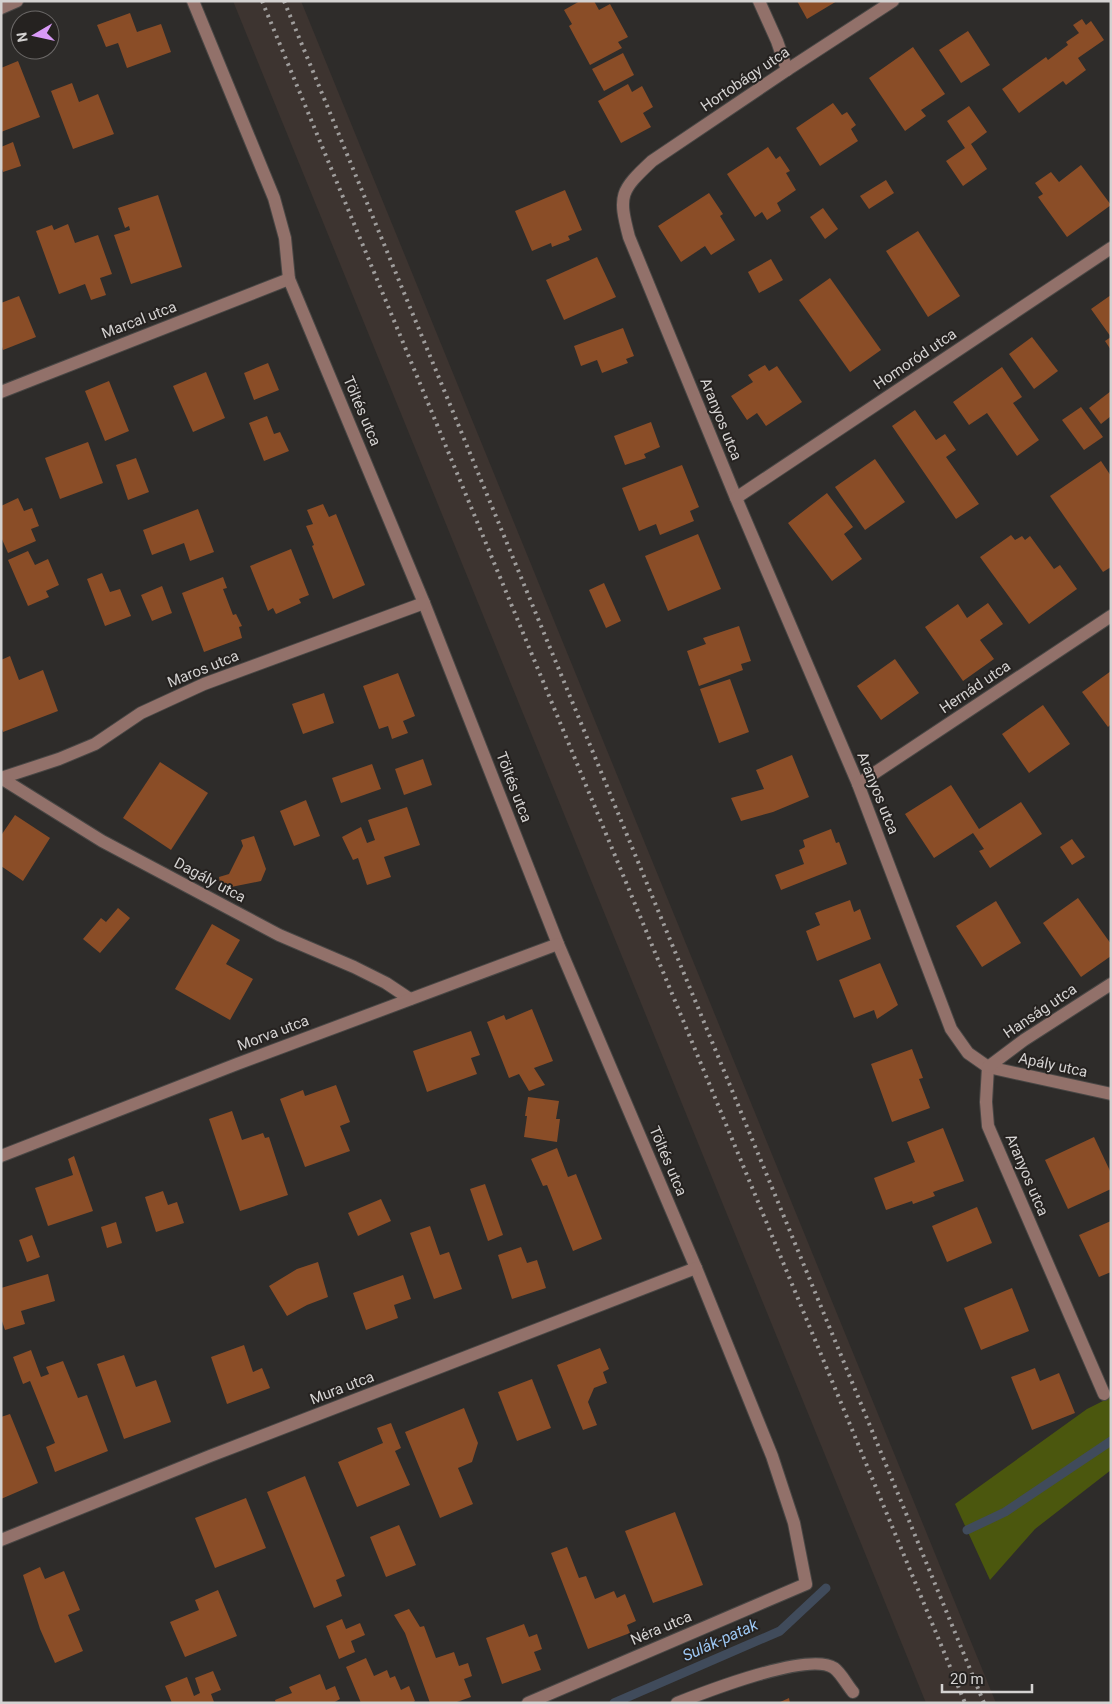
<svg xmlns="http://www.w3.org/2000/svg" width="1112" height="1704" font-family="Roboto,sans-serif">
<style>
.built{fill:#3d3430}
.green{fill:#4b570e}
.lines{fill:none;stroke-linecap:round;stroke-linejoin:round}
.stream{stroke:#404b5b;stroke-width:9}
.building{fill:#8a4d27}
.minor-casing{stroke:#494745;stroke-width:14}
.minor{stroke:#92716a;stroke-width:12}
.rail{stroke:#9f9d9c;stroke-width:4;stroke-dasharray:2.5 5;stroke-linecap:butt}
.labels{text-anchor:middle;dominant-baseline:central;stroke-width:4;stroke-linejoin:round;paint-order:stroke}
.street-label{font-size:15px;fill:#d4d2d1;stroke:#252220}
.water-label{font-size:16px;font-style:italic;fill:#9cc6f2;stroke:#252220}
</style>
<rect width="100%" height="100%" fill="#2e2c2a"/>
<polygon class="built" points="233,1 301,1 996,1703 926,1703"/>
<polygon class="green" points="1111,1397 1111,1470 1035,1529 990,1580 955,1504 1087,1409"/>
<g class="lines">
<g class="stream">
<polyline points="967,1530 1005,1512 1111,1441"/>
<polyline points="614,1703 780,1631 826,1588"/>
</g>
</g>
<g class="building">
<polygon points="580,1 594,1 599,10 610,4 628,37 618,42 622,48 590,65 569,26 572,24 564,10"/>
<polygon points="797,1 837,1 807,19"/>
<polygon points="130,13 137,32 161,24 171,52 127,68 118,43 106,47 97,25"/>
<polygon points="1082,19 1086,25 1091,21 1104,40 1078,58 1086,70 1066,85 1063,81 1019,113 1002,89 1046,57 1048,60 1068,45 1066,42 1079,33 1073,25"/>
<polygon points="968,31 990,65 961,83 939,50"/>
<polygon points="913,47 945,94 921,110 926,116 905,131 869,78"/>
<polygon points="623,53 634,75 604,91 592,69"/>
<polygon points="18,61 40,117 1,132 1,68"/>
<polygon points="72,83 79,102 98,94 114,134 73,149 51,91"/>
<polygon points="628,84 632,92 642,86 653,107 643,113 651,127 621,143 598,101"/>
<polygon points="833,103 842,115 847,112 856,125 851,129 858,141 820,166 796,128"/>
<polygon points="969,106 987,132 971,144 987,169 963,186 946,161 965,148 947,121"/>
<polygon points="13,142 21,166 3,172 1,166 1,147"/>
<polygon points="768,147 776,159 780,156 790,171 786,173 796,190 777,203 781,211 767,220 762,212 755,217 727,174"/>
<polygon points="1081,165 1111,205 1067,237 1038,197 1043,194 1035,183 1051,172 1059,182"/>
<polygon points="886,180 894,193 869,209 860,196"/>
<polygon points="565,190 582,230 568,236 570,240 552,247 551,243 532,251 515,211"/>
<polygon points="709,193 723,214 720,216 735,240 711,255 705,246 681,262 658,226"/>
<polygon points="158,195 182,267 131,284 114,235 130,230 129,226 125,228 118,208"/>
<polygon points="823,208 838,229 825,239 810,217"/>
<polygon points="68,224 75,243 98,235 112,274 100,278 106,295 91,300 85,284 59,294 36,231 52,225 54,230"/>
<polygon points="918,231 960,296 928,317 886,251"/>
<polygon points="597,257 616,297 564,320 546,280"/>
<polygon points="771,259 783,280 759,293 748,272"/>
<polygon points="830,278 881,350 850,372 799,300"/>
<polygon points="1111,295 1111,350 1105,341 1111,337 1091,309"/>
<polygon points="19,296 36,337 3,350 1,344 1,303"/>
<polygon points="623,328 634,356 626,359 628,363 602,373 597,360 581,366 574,346"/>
<polygon points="1032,337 1058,371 1034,389 1009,354"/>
<polygon points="268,363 279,390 254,400 244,373"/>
<polygon points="765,365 769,371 777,366 802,402 766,426 757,413 747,420 731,396 753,382 748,375"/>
<polygon points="1002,367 1022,397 1013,403 1039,440 1017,456 987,413 969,425 953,402"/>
<polygon points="206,372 225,418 193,432 173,386"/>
<polygon points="109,381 129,431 105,441 85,391"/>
<polygon points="1111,391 1111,416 1101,424 1089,408"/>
<polygon points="1081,407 1103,437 1084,450 1062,420"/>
<polygon points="915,410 936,440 945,434 956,450 946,457 979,504 956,519 892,426"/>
<polygon points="267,416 274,434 280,432 289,451 264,461 249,423"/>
<polygon points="651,422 660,447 644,454 646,458 625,465 614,436"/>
<polygon points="88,442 103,483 60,499 45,458"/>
<polygon points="136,458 149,492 128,500 116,465"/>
<polygon points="875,459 905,502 865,530 835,487"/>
<polygon points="1101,461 1111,476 1111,567 1103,572 1050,496"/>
<polygon points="682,465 699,507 690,511 694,521 660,535 656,524 639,531 622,488"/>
<polygon points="827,493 853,527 844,534 862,559 832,581 788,523"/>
<polygon points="18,498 24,511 32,508 39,526 31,529 36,541 8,553 1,537 1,506"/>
<polygon points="323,504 329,517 336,514 365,585 333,599 312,546 314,545 306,526 313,524 307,510"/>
<polygon points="198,509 214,552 190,561 184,543 152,555 143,530"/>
<polygon points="698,534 721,589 668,611 645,556"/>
<polygon points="1011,535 1015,540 1022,536 1025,540 1030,536 1054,569 1060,565 1077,589 1029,624 980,557"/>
<polygon points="291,549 309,595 299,599 301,603 276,614 273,608 268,611 250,566"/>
<polygon points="28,551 35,565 48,559 59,585 46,591 49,597 28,606 8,560"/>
<polygon points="102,573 110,592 120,589 131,616 105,626 87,579"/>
<polygon points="223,577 227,588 223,589 233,615 236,614 242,626 239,627 242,638 204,652 182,593"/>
<polygon points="604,583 621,621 606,628 589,590"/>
<polygon points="162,586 172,613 152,621 141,595"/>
<polygon points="988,603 1003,624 980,640 994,659 963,681 925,627 958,604 967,618"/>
<polygon points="739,626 751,661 741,664 743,670 699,686 687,651 706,644 703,638"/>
<polygon points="10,656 19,680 43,670 58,711 3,732 1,726 1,660"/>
<polygon points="895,659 919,693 881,720 857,686"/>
<polygon points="1111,671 1111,724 1108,727 1082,692"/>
<polygon points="398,673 415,716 403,721 408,733 392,739 388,726 379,729 363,686"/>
<polygon points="730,679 749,732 719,743 700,689"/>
<polygon points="324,693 334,723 303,734 292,704"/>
<polygon points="1043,705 1070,744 1029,773 1002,734"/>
<polygon points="792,755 809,797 773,812 741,821 731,798 764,789 756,770"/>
<polygon points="423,759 432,785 404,795 395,769"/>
<polygon points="160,762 208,793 171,850 123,818"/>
<polygon points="372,764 381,789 341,803 332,778"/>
<polygon points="951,785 979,829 1021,802 1042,834 990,868 979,851 984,849 973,833 934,858 905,814"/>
<polygon points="306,800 320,836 294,846 280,811"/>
<polygon points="407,807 420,845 384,857 391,877 367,885 358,858 353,860 342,837 361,827 367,843 375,840 368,820"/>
<polygon points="15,815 50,838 23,881 1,866 1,833 2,834"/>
<polygon points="831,829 836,843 839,842 847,864 781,890 775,875 804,864 799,850 805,847 803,840"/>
<polygon points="254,836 266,869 261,881 221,889 219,877 229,874 243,846 241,840"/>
<polygon points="1072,839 1085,857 1072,865 1060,847"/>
<polygon points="1078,898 1111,944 1111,956 1081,977 1043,923"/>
<polygon points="850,900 854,912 860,909 871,939 817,961 806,931 820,925 815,913"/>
<polygon points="996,901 1021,943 982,967 956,926"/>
<polygon points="118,908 130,918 100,953 83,939 101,918 106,922"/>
<polygon points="212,924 240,940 226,964 253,979 230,1020 175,989"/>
<polygon points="880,963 898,1005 877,1019 874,1010 854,1018 839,980"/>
<polygon points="532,1009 553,1061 534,1068 545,1085 529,1091 519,1074 509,1078 487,1022 504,1015 506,1020"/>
<polygon points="471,1031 480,1055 471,1058 477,1074 427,1092 413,1051"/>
<polygon points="912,1049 923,1078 919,1079 930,1108 892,1122 871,1064"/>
<polygon points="336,1085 350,1122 340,1126 350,1151 305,1167 280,1099 303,1090 305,1096"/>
<polygon points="528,1097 559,1101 556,1119 560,1119 557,1142 524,1137 527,1116 525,1116"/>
<polygon points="232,1111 242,1140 263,1133 265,1138 269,1137 288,1195 240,1211 209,1119"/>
<polygon points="943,1128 964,1181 933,1192 935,1196 913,1204 912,1201 886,1210 874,1178 915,1162 907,1142"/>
<polygon points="1094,1137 1111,1173 1111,1189 1068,1209 1045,1160"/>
<polygon points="557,1148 568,1177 576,1174 602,1239 573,1251 547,1185 543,1186 531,1159"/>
<polygon points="74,1156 93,1211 48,1226 35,1188 73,1175 68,1159"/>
<polygon points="485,1184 503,1235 488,1241 470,1189"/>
<polygon points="163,1191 168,1205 177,1202 184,1223 156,1232 145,1197"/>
<polygon points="381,1199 391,1221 358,1236 348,1213"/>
<polygon points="977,1207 992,1243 947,1262 932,1226"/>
<polygon points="1111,1221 1111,1272 1099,1277 1079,1235"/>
<polygon points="116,1222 122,1243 107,1248 101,1227"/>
<polygon points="430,1226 440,1255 449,1252 462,1289 434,1299 410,1233"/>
<polygon points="32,1235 40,1257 27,1262 19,1240"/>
<polygon points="521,1247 527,1263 537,1260 546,1288 512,1299 498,1255"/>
<polygon points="318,1262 328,1297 307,1305 287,1316 269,1286 297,1269"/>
<polygon points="48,1274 55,1301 21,1311 25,1324 5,1330 1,1318 1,1288"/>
<polygon points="403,1275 411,1299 394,1305 398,1318 366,1330 353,1293"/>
<polygon points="1012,1288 1029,1331 981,1350 964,1308"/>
<polygon points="244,1345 253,1372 262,1368 270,1388 227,1404 211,1357"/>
<polygon points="600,1348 609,1369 603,1372 607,1383 594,1388 588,1402 597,1425 583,1430 557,1365"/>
<polygon points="31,1350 41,1377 49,1374 46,1367 63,1361 78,1398 87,1395 108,1451 55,1472 46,1447 55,1443 30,1381 23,1384 13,1357"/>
<polygon points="124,1355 136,1387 156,1380 171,1422 124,1439 97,1364"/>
<polygon points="1035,1368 1040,1381 1059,1373 1075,1413 1032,1430 1011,1377"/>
<polygon points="532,1379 551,1428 517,1441 498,1392"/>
<polygon points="464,1408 478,1443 472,1462 458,1468 473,1504 440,1518 405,1432"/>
<polygon points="10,1414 38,1483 1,1499 1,1417"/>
<polygon points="391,1423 401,1448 395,1451 410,1485 357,1507 338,1462 383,1443 377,1428"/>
<polygon points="305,1476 345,1576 336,1580 342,1596 314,1608 267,1492"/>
<polygon points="246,1498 266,1548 215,1568 195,1518"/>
<polygon points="675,1512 703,1585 653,1603 625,1531"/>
<polygon points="399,1525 416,1565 386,1577 370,1537"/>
<polygon points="567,1547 579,1578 586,1576 595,1599 614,1591 617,1598 625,1594 636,1621 627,1625 630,1633 588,1649 551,1553"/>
<polygon points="40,1567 45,1579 64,1571 80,1610 68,1615 83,1651 55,1663 40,1629 23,1575"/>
<polygon points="218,1590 237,1636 185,1657 170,1622 199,1610 195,1600"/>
<polygon points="409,1609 420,1627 424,1626 436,1658 454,1652 459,1666 468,1663 472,1676 464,1679 471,1697 454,1703 430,1703 405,1633 394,1615"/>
<polygon points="342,1619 346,1629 360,1623 365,1635 351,1641 355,1652 339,1659 326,1626"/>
<polygon points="524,1624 529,1637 537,1634 542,1649 534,1652 541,1670 502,1684 486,1638"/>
<polygon points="366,1658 374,1676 387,1670 390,1678 395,1676 401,1690 409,1686 415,1701 412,1703 361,1703 346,1667"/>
<polygon points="213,1671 221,1690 211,1694 214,1702 172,1703 165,1686 187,1677 194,1696 200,1693 195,1678"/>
<polygon points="320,1674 326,1690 335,1686 340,1699 333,1703 276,1703 275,1700 292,1693 289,1687"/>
<polygon points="789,1698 790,1703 778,1703"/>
</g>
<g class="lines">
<g class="minor-casing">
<g id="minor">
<polyline points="193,1 274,198 285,238 289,279 424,603 558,944 696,1268 772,1456 794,1523 806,1584 528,1703"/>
<polyline points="759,1 777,41 787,70"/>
<path d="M893 1 787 70 652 161C620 191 618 195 629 237L736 498 858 784 951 1029 968 1053 988 1067 1111 1094"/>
<polyline points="1,8 17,1"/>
<polyline points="1,392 289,279"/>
<polyline points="736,498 1111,248"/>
<polyline points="1,778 102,841 279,935 354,967 386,983 410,999"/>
<polyline points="1,778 59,759 95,744 141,713 204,684 424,603"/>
<polyline points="858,784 1111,616"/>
<polyline points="988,1067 986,1102 988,1126 1104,1394"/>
<polyline points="988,1067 1024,1040 1111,984"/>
<polyline points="1,1156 237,1064 558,944"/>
<polyline points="1,1540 210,1456 696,1268"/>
<path d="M677 1703C705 1692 809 1651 834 1668 841 1673 847 1685 853 1692"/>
</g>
</g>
<use href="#minor" class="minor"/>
<g class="rail">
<polyline points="262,1 965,1703"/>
<polyline points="284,1 984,1703"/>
</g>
</g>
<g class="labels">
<g class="street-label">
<text transform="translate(745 79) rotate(-34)">Hortobágy utca</text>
<text transform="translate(139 320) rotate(-21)">Marcal utca</text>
<text transform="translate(915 359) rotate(-34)">Homoród utca</text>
<text transform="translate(362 411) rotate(67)">Töltés utca</text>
<text transform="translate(721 419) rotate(68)">Aranyos utca</text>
<text transform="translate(203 669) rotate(-22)">Maros utca</text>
<text transform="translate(975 687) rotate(-34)">Hernád utca</text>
<text transform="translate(514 787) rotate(69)">Töltés utca</text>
<text transform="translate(878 793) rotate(68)">Aranyos utca</text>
<text transform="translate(210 880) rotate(28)">Dagály utca</text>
<text transform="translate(1040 1011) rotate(-34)">Hanság utca</text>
<text transform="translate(273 1033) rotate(-21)">Morva utca</text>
<text transform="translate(1053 1065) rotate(12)">Apály utca</text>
<text transform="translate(668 1161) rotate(67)">Töltés utca</text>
<text transform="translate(1027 1175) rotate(67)">Aranyos utca</text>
<text transform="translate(342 1388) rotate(-21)">Mura utca</text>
<text transform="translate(661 1628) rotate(-23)">Néra utca</text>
</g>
<g class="water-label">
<text transform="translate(720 1640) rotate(-24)">Sulák-patak</text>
</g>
</g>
<rect width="1112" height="1704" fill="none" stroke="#d4d2d1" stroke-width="5"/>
<g transform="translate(35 35) rotate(261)"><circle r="24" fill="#252220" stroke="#6b6867"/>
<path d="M0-4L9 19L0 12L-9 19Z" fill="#d99af7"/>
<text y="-8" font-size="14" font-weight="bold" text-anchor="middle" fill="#d4d2d1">N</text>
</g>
<path d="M942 1684v8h90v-8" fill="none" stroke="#d4d2d1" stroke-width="2.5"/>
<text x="950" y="1684" font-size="15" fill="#d4d2d1" stroke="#252220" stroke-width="4" paint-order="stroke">20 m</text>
</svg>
